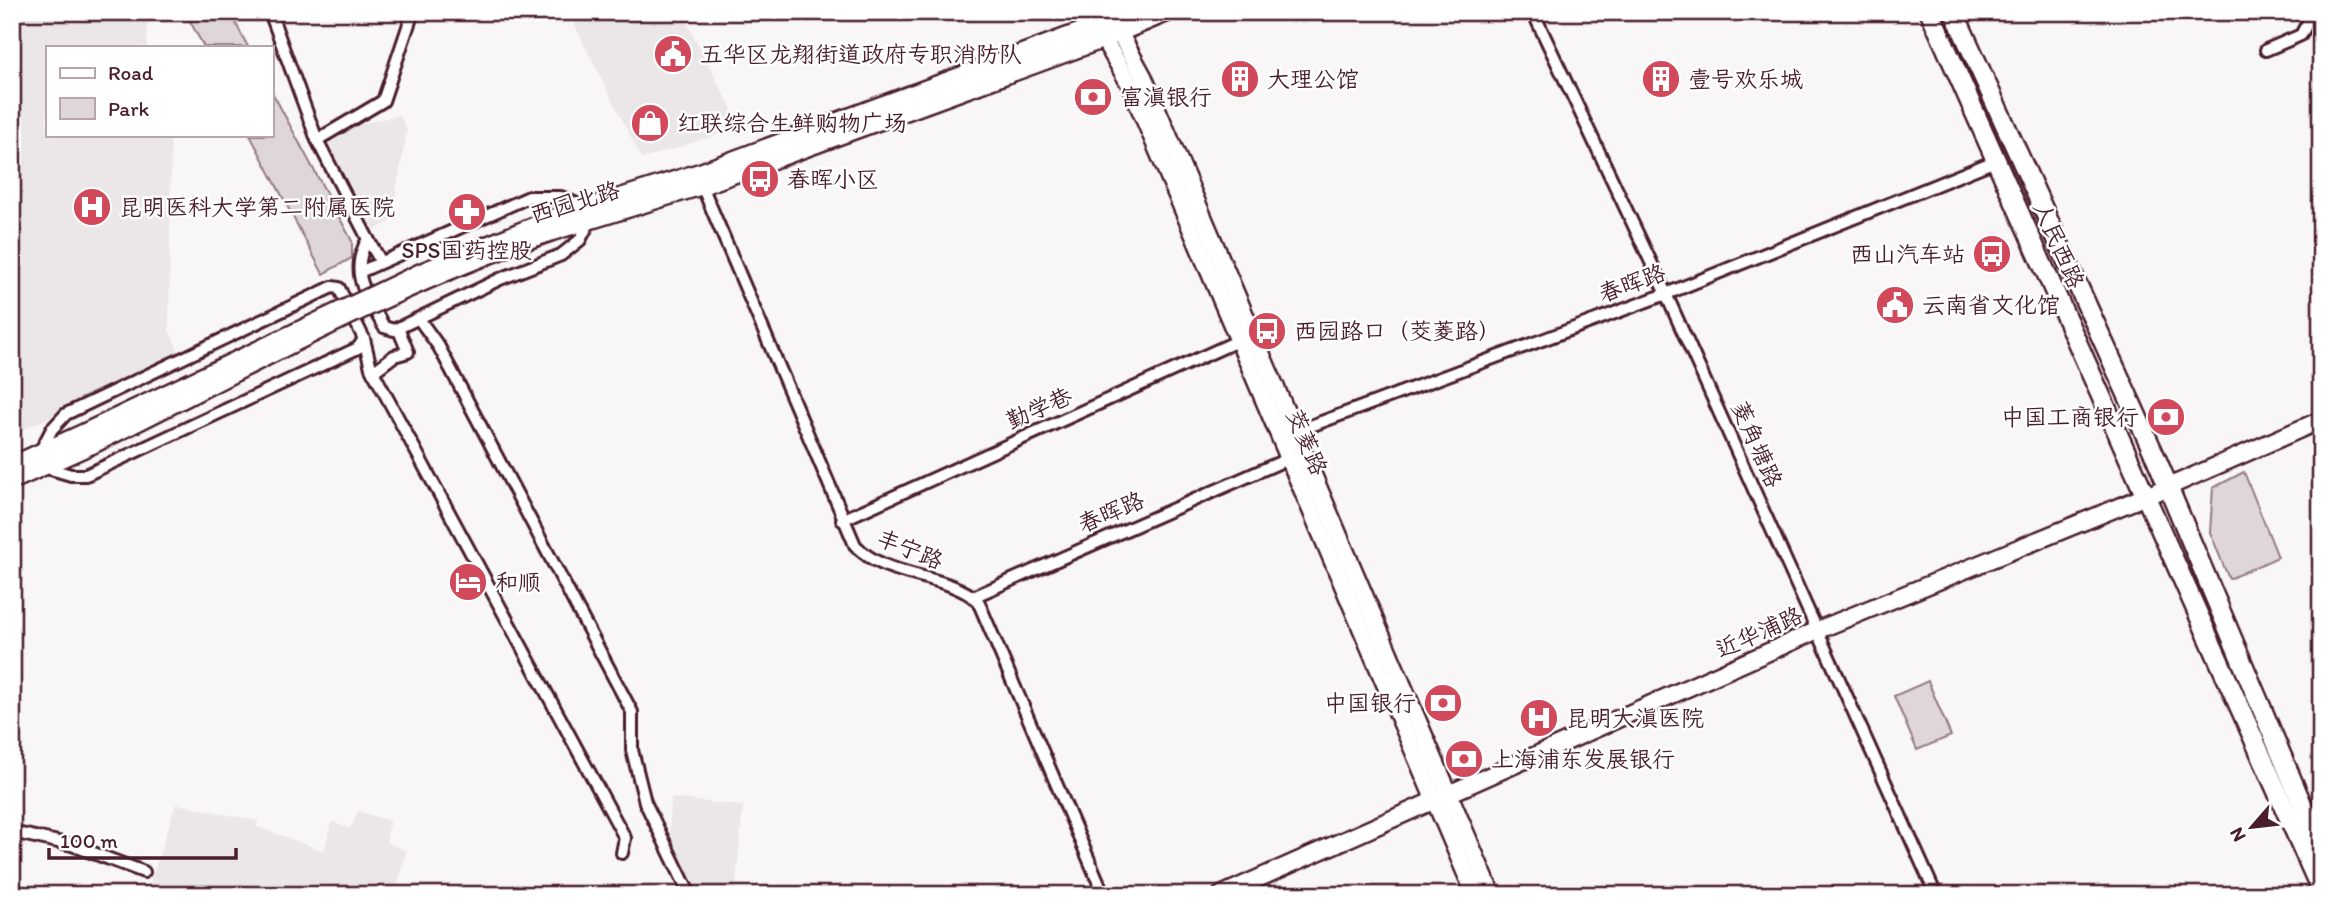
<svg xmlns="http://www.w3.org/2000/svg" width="2333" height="907" font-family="Itim,'LXGW WenKai TC',sans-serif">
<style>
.built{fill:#ebe6e8}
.green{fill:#ded6d9;stroke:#947a82;stroke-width:2}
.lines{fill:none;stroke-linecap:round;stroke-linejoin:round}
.street-casing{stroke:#4a1f2b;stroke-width:16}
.secondary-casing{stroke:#4a1f2b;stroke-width:21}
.primary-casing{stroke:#4a1f2b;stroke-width:23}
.street{stroke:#fff;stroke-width:10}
.secondary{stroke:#fff;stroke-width:16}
.primary{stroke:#fff;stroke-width:18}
.secondary-bridge-casing{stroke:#4a1f2b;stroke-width:21;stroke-linecap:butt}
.secondary-bridge{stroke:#fff;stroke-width:16}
.labels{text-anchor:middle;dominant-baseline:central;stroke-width:5;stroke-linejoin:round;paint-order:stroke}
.poi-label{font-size:23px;fill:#4a1f2b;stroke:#fff;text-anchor:start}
.street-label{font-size:23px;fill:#4a1f2b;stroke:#fff}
</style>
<rect width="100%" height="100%" fill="#f8f6f7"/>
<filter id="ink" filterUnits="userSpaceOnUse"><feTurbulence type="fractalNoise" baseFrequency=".0143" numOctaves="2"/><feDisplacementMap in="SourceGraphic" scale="14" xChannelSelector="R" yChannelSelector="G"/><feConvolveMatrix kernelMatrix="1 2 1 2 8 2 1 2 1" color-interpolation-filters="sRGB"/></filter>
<g filter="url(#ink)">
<g class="built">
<polygon points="12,12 147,12 147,47 47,47 47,135 171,135 169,330 180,355 12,435"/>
<polygon points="568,12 681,12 741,127 642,159"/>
<polygon points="399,115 407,130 391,221 375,230 325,139 348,127"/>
<polygon points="2321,742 2321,779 2311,753"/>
<polygon points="671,798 743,806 735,895 699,895 669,843"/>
<polygon points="176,804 258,821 257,827 324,851 332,822 350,829 358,811 390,821 386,842 406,851 395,895 146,895"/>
<polygon points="581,886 627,891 629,895 577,895"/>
</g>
<g class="green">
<polygon points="185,12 230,12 248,47 204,47"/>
<polygon points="271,90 352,241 352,258 323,274 250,135 271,135"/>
<polygon points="2244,472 2278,557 2229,579 2210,532 2213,488"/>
<polygon points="1928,681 1951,736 1917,750 1894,696"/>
</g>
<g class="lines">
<g class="street-casing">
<g id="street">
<polyline points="270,12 317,140 368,239"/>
<polyline points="1533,12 1666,294 1936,895"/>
<polyline points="2266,50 2301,35 2309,20 2321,15"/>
<polyline points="317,140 383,101 413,12"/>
<path d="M702 186 855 545C885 579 947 573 978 601L1104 895"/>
<path d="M381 262 368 239C348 273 367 296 384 327L394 330 500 279 561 255 580 240 590 221"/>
<polyline points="362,271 529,197 561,197 586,208"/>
<polyline points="419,319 439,347 632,712 632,750 645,802 690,895"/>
<polyline points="373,372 394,356 408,352 398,328"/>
<polyline points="1289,434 1666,294 1995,161"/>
<polyline points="40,452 52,429 66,414 332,287 339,288 364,339 371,368 625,838 622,853"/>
<polyline points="44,467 71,475 86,475 358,348 364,339"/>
<polyline points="842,520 1244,338"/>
<polyline points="973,597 1292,457"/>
<polyline points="12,832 72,845 144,872"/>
</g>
</g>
<g class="secondary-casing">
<g id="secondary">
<polyline points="1088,12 1129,83 1475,895"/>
<polyline points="1108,12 1143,76 1492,895"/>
<polyline points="548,220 700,172 1133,12"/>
<polyline points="552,232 702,186 1105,39 1169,12"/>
<polyline points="12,465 85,432"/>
<polyline points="12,481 92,445"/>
<polyline points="1221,895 1818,630 2168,487 2321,420"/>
</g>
</g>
<g class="primary-casing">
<g id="primary">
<polyline points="1930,12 2321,890"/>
<polyline points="1954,12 2156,458 2321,849"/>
</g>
</g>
<use href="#street" class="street"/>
<use href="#secondary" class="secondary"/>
<use href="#primary" class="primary"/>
<g class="secondary-bridge-casing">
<g id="secondary-bridge">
<polyline points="85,432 421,272 548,220"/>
<path d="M92 445C242 371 394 285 552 232"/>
</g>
</g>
<use href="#secondary-bridge" class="secondary-bridge"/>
</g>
</g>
<defs>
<g id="civic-disc" transform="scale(2.0125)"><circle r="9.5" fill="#d1495b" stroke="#fff"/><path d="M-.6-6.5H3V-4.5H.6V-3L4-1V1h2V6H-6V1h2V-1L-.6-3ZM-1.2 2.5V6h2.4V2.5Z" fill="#fff"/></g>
<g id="building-disc" transform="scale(2.0125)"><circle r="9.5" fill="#d1495b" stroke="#fff"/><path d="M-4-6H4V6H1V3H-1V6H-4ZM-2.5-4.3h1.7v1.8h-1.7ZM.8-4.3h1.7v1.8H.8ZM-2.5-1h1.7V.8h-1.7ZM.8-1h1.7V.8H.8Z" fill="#fff"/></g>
<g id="bank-disc" transform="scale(2.0125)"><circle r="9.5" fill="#d1495b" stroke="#fff"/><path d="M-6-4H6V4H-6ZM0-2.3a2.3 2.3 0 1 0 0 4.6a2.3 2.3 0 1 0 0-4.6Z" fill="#fff"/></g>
<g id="shop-disc" transform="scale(2.0125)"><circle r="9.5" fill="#d1495b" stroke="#fff"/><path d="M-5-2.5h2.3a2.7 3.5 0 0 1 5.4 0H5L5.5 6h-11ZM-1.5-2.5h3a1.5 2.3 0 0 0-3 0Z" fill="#fff"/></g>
<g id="bus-disc" transform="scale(2.0125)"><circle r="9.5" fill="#d1495b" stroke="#fff"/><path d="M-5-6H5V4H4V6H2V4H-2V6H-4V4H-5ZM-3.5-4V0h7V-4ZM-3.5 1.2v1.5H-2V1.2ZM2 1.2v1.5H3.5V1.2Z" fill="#fff"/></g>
<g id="hospital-disc" transform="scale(2.0125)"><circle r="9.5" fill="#d1495b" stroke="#fff"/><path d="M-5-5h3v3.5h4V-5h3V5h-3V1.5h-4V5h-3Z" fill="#fff"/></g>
<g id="pharmacy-disc" transform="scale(2.0125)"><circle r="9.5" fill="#d1495b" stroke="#fff"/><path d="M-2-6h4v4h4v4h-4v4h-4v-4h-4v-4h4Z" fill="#fff"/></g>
<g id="hotel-disc" transform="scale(2.0125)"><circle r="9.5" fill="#d1495b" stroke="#fff"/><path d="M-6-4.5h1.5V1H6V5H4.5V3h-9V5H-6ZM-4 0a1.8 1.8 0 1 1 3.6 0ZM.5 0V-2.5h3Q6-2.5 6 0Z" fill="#fff"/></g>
</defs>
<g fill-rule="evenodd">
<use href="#civic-disc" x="673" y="54"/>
<use href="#building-disc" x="1240" y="79"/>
<use href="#building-disc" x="1661" y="79"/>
<use href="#bank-disc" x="1093" y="97"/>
<use href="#shop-disc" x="650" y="123"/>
<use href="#bus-disc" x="760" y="179"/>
<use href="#hospital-disc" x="92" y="207"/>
<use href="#pharmacy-disc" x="467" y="212"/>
<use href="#bus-disc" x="1992" y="254"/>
<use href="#civic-disc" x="1895" y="305"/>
<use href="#bus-disc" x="1267" y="331"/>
<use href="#bank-disc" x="2166" y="417"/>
<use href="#hotel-disc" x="468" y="582"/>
<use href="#bank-disc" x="1443" y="703"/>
<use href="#hospital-disc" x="1539" y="718"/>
<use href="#bank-disc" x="1464" y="759"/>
</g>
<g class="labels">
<g class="poi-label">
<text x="700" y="54">五华区龙翔街道政府专职消防队</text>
<text x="1267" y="79">大理公馆</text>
<text x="1688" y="79">壹号欢乐城</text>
<text x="1120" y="97">富滇银行</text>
<text x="677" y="123">红联综合生鲜购物广场</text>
<text x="787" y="179">春晖小区</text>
<text x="119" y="207">昆明医科大学第二附属医院</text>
<text x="467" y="250" text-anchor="middle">SPS国药控股</text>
<text x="1965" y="254" text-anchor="end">西山汽车站</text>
<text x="1922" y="305">云南省文化馆</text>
<text x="1294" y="331">西园路口（茭菱路）</text>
<text x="2139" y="417" text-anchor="end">中国工商银行</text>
<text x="495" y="582">和顺</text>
<text x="1416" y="703" text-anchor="end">中国银行</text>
<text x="1566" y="718">昆明大滇医院</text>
<text x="1491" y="759">上海浦东发展银行</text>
</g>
<g class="street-label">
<text transform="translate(575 202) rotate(-17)">西园北路</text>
<text transform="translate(2059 245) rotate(66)">人民西路</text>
<text transform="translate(1632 283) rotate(-20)">春晖路</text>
<text transform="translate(1039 408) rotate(-24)">勤学巷</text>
<text transform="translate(1307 442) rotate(67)">茭菱路</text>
<text transform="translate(1757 444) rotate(66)">菱角塘路</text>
<text transform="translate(1111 512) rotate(-23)">春晖路</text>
<text transform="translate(910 549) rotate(22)">丰宁路</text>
<text transform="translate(1759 632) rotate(-24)">近华浦路</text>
</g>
</g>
<rect width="2333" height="907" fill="none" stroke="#fff" stroke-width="42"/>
<rect x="21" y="21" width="2291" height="865" fill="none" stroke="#4a1f2b" stroke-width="2.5" filter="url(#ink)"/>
<rect x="46" y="46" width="228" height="91" fill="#ffffff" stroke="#b7a5aa" stroke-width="2"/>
<rect x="60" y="68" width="35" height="10" fill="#ffffff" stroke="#b7a5aa" stroke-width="2"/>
<text x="108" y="80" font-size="21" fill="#4a1f2b">Road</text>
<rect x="60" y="98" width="35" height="21" fill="#ded6d9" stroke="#b7a5aa" stroke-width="2"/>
<text x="108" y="116" font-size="21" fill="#4a1f2b">Park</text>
<g transform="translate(2252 827) rotate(242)" stroke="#ffffff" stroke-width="5" paint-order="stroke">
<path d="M0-5L12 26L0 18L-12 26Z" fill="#4a1f2b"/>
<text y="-10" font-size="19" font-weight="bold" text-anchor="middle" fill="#4a1f2b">N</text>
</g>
<path d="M49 848v10h187v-10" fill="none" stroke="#4a1f2b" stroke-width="3.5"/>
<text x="60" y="848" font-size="21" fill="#4a1f2b" stroke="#ffffff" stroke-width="5" paint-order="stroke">100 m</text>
</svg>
